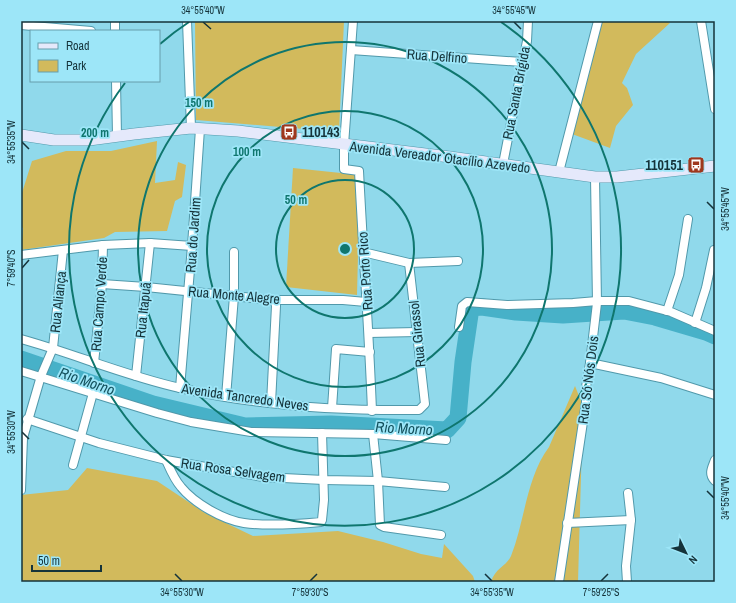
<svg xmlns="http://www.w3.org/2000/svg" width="736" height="603" font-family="'Archivo Narrow',sans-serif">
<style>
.green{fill:#d2ba5c}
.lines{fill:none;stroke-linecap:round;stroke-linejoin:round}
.river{stroke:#47b1c8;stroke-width:17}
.minor-casing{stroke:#5199ab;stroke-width:10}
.secondary-casing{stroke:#5199ab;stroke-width:12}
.minor{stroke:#fff;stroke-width:8}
.secondary{stroke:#e5e9fb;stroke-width:11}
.ticks{fill:none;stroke:#15333a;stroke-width:1.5}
.ring{fill:none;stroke:#0f766e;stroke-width:2}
.labels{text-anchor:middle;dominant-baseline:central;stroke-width:3.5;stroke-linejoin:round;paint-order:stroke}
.street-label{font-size:14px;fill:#15333a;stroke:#9de6f8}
.poi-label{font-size:14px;font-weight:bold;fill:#15333a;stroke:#9de6f8;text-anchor:start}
.water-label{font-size:15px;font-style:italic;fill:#14515d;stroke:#9de6f8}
.centre{fill:#0f766e;stroke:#9de6f8;stroke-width:2}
.ring-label{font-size:12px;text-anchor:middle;font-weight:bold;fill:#0f766e;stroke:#9de6f8;stroke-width:3.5;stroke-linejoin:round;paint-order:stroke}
.neatline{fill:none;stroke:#15333a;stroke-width:1.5}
.ticks-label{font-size:10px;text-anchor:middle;fill:#15333a}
</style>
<rect width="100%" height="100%" fill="#90d9eb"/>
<g class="green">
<polygon points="195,21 344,21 339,132 196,120"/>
<polygon points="601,21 664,21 670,23 636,54 622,83 627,88 633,105 616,126 610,148 572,134"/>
<polygon points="157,141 155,183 175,180 178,162 186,165 182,197 175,201 167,231 115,232 104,238 21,250 23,228 21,227 21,196 32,161 66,151 111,151"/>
<polygon points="293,168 360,175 357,295 286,287"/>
<path d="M575 386 583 406 578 582H491C495 568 507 566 511 556 525 521 526 478 549 447Z"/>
<polygon points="87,468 157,481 205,513 253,536 338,531 383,542 421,554 442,558 444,544 473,576 475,582 21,582 21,495 68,490"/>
</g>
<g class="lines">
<polyline class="river" points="21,359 153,404 245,426 331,424 447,430 458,418 463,362 471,308 482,307 516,312 563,315 624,311 655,317 706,332 715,336"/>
<g class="minor-casing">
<g id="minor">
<polyline points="115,21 115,31"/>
<polyline points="187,21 191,128"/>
<path d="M353 21 344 145V169L359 171C363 251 369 331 372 411"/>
<polyline points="701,21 715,109"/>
<polyline points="21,25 91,31"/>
<polyline points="351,50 522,62"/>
<polyline points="116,81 117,136"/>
<polyline points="503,164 527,41 528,21"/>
<polyline points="559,172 598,21"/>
<polyline points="363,252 409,263 458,261"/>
<polyline points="21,255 103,245 150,243 192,246"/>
<polyline points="102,284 146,287 272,300 343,300 366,302"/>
<polyline points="667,311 679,275 688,219"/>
<polyline points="695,323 706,288 714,250"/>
<polyline points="459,327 462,306 467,302 507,305 573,303 597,301 629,301 671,312 715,331"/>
<polyline points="369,333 417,332"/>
<path d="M21 339C75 354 126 376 180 388 258 406 339 411 419 410L425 404 409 263"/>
<polyline points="94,363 102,284 103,245"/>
<polyline points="590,363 661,378 715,395"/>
<polyline points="21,371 157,413 191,422 251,432 373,434 446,440"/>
<polyline points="136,376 150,243"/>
<polyline points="180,388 192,246 200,129"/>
<polyline points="226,397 234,296 234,252"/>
<polyline points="271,403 276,306 275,302 272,300"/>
<polyline points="332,408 336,349 370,352"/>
<polyline points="27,419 99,443 166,460 263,477 324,480 378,481 445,487"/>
<polyline points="373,434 378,481 380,525 384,527 441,535"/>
<path d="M166 460C170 469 174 479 181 487 194 503 223 520 244 523 265 526 299 524 321 522L322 520 324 500 322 433"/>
<path d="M715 460C712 468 708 474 715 481"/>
<polyline points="73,465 93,393"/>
<polyline points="21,490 23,438 41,376 53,348 63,250"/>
<polyline points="567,523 631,520"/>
<polyline points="559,582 586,402 586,387 590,363 597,303 595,177"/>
<polyline points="627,582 626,566 631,520 628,493"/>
</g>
</g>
<g class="secondary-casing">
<polyline id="secondary" points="21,135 54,140 89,140 134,134 191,128 238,131 450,157 595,177 617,177 715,166"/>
</g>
<use href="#minor" class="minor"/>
<use href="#secondary" class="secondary"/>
</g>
<path class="ticks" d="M203 22 211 29M514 22 521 29M22 142 29 149M707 202 714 209M22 268 29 260M22 432 29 439M707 491 714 498M175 574 182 581M485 574 492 581M310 581 317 574M601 581 608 574"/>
<g class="ring">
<circle cx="345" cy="249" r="69"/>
<circle cx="345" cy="249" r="138"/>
<circle cx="345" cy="249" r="207"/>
<path d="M160 44A276 276 0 0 1 189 22M501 22A276 276 0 1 1 125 83"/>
</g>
<defs>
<g id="bus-square" transform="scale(0.9)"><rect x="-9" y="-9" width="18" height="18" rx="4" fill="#9f371d" stroke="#9de6f8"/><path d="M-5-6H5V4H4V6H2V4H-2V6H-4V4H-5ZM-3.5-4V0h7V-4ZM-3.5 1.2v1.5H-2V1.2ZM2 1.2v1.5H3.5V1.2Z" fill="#fff"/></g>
</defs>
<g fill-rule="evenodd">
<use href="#bus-square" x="289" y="132"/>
<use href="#bus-square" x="696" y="165"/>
</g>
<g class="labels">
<g class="street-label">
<text transform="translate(437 56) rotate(4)">Rua Delfino</text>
<text transform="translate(516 93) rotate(-79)">Rua Santa Brígida</text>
<text transform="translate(440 157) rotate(7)">Avenida Vereador Otacílio Azevedo</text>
<text transform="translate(193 235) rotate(-86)">Rua do Jardim</text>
<text transform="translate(365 271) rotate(-94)">Rua Porto Rico</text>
<text transform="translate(234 295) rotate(5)">Rua Monte Alegre</text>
<text transform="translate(58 302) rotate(-84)">Rua Aliança</text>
<text transform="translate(99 304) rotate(-86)">Rua Campo Verde</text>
<text transform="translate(143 310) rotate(-84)">Rua Itapuã</text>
<text transform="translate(417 334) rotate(-96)">Rua Girassol</text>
<text transform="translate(588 380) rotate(-83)">Rua Só Nós Dois</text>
<text transform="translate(245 397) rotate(8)">Avenida Tancredo Neves</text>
<text transform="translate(233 470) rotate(8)">Rua Rosa Selvagem</text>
</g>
<g class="poi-label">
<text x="302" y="132">110143</text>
<text x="683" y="165" text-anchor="end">110151</text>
</g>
<g class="water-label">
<text transform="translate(87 381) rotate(19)">Rio Morno</text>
<text transform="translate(404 428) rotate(3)">Rio Morno</text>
</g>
</g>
<circle cx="345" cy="249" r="6" class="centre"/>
<g class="ring-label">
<text x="199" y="107">150 m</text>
<text x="95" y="137">200 m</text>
<text x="247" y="156">100 m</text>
<text x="296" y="204">50 m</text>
</g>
<rect width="736" height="603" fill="none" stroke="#9de6f8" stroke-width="44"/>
<rect x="30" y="30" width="130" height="52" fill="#9de6f8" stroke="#679eac"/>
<rect x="38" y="43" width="20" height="6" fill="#e5e9fb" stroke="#679eac"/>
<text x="66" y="50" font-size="12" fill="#15333a">Road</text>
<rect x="38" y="60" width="20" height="12" fill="#d2ba5c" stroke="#679eac"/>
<text x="66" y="70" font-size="12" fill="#15333a">Park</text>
<g transform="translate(686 553) rotate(133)" stroke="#9de6f8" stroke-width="3" paint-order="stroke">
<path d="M0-3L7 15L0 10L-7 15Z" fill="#15333a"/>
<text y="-6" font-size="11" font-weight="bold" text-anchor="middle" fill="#15333a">N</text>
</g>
<path d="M32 565v6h69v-6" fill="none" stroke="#15333a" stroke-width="2"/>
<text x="38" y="565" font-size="12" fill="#15333a" stroke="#9de6f8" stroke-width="3" paint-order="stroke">50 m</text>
<rect x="22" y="22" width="692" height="559" class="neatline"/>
<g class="ticks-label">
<text x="203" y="14">34°55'40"W</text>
<text x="514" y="14">34°55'45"W</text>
<text transform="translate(11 142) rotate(-90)" y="4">34°55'35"W</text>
<text transform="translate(725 209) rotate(-90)" y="4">34°55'45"W</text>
<text transform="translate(11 268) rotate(-90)" y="4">7°59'40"S</text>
<text transform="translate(11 432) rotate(-90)" y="4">34°55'30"W</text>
<text transform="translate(725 498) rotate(-90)" y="4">34°55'40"W</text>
<text x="182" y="596">34°55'30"W</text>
<text x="310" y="596">7°59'30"S</text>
<text x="492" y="596">34°55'35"W</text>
<text x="601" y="596">7°59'25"S</text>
</g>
</svg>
